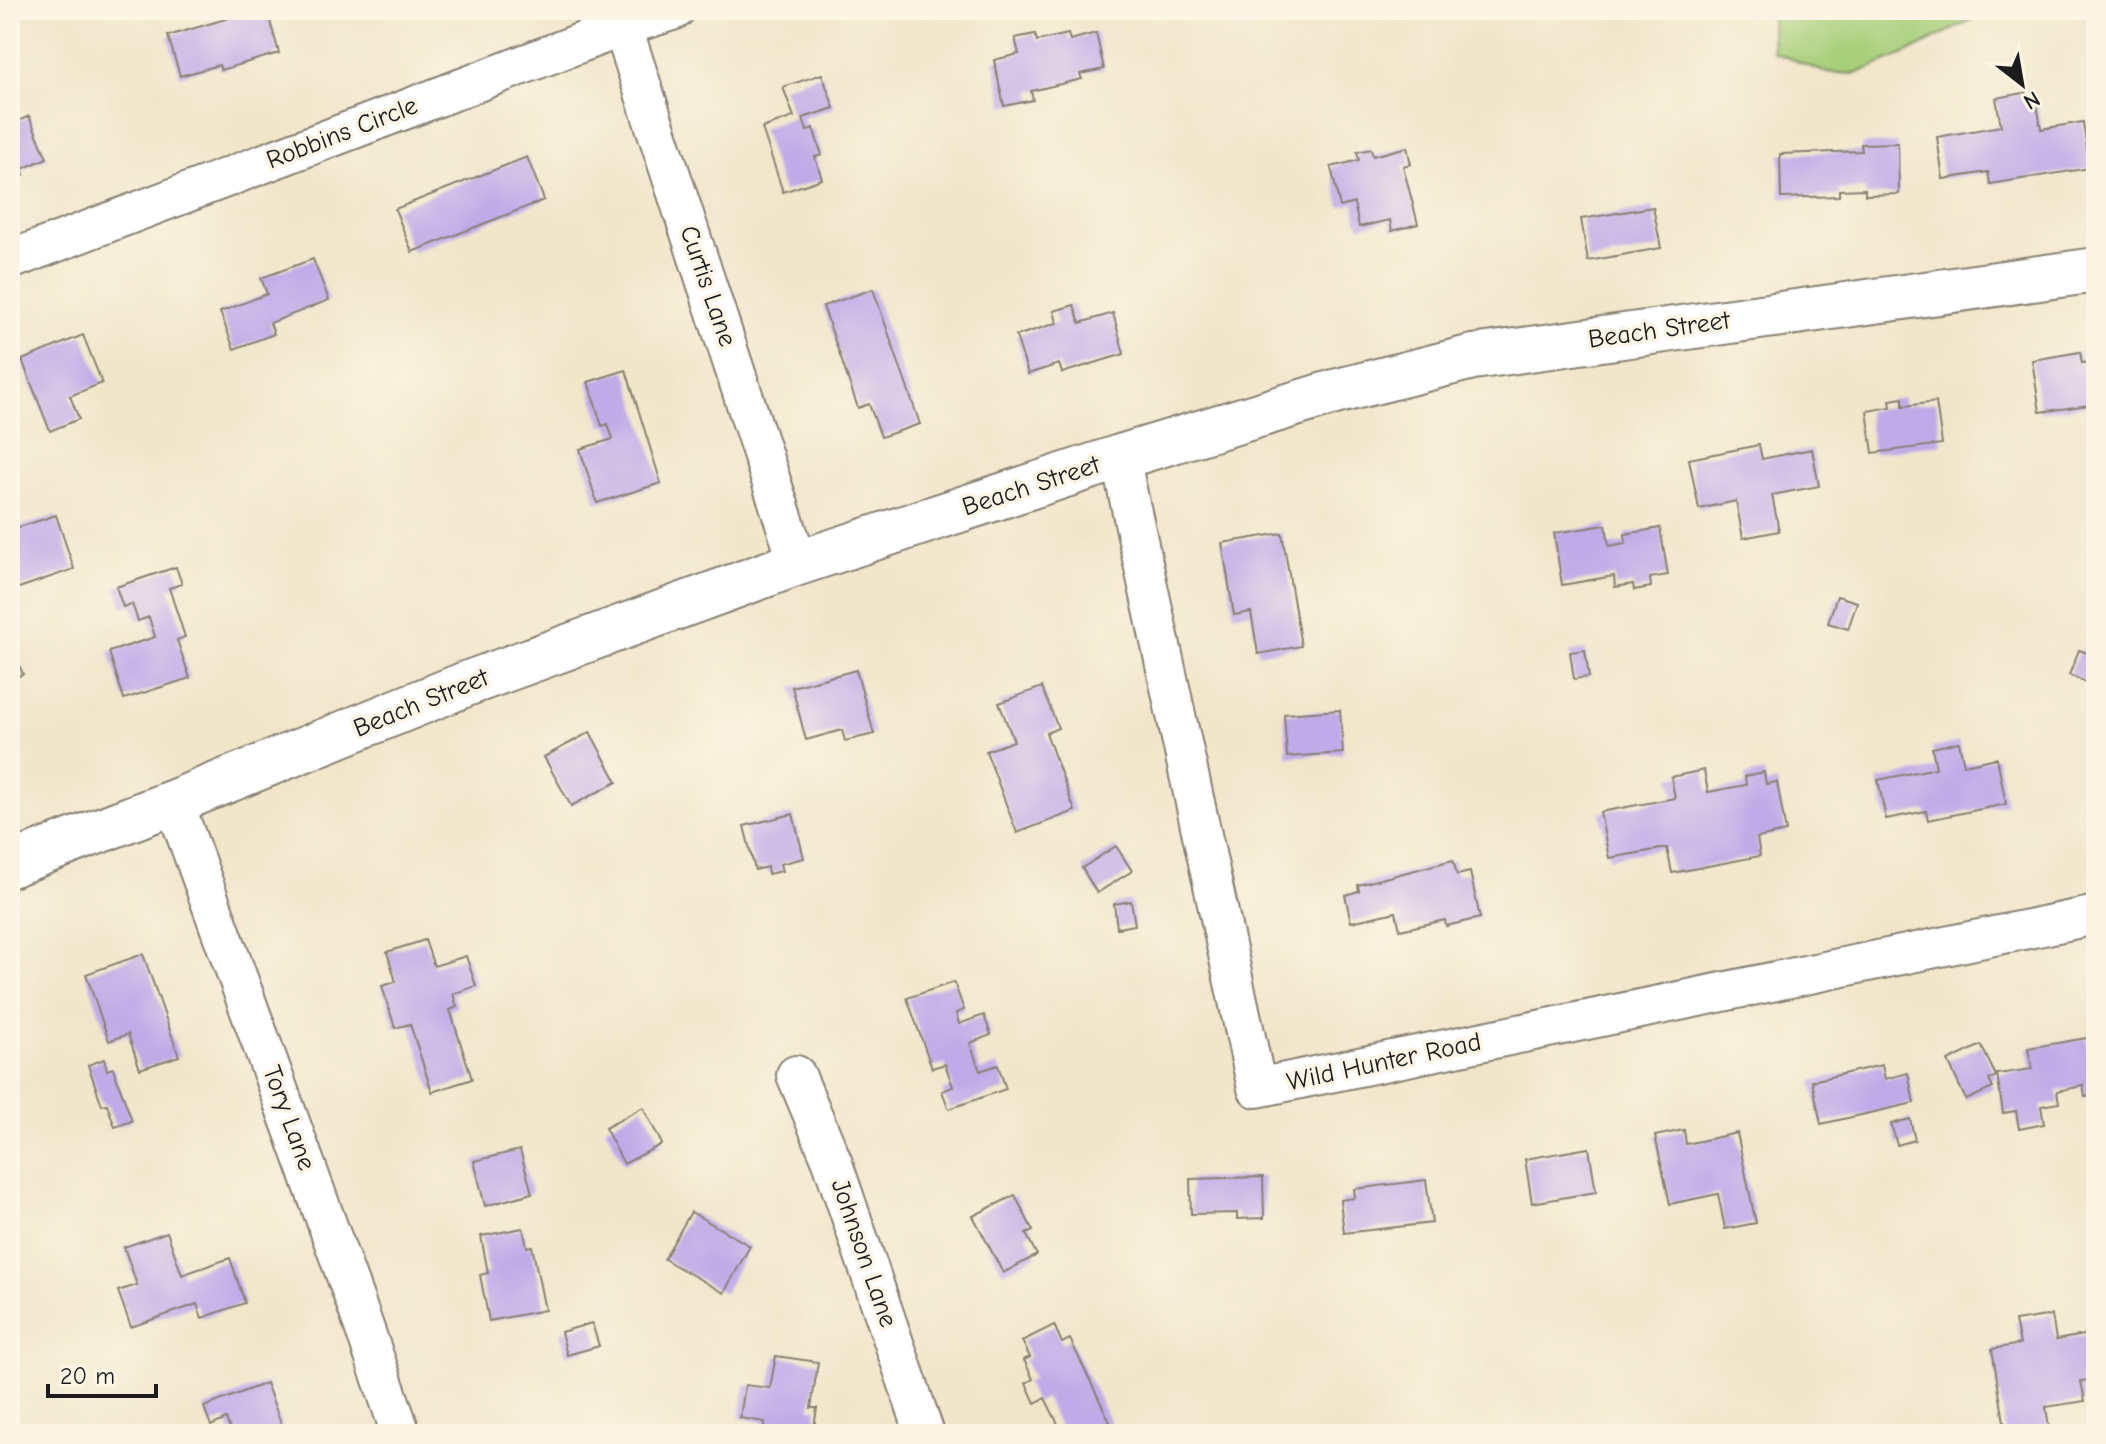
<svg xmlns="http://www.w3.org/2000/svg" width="2106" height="1444" font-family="'Comic Neue',sans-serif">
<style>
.green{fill:#a7cf79;stroke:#62764a;stroke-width:2}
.building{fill:#c1aae8}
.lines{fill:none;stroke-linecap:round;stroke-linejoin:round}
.minor-casing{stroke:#878173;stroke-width:42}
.tertiary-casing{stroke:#878173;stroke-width:48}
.minor{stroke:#fff;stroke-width:38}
.tertiary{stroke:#fff;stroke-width:44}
.labels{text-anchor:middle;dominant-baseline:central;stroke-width:7;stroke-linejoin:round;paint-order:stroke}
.street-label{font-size:26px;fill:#1c1c1c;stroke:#fcf5e5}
</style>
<rect width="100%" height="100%" fill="#fcf5e5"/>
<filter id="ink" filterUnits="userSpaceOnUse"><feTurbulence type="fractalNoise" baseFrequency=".0125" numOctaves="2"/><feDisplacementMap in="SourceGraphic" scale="16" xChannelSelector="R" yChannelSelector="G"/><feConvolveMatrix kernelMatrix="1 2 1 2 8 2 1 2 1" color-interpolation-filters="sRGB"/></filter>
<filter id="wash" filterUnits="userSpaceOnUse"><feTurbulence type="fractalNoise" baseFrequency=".006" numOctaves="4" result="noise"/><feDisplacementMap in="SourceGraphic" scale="32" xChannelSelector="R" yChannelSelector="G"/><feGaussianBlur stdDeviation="1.8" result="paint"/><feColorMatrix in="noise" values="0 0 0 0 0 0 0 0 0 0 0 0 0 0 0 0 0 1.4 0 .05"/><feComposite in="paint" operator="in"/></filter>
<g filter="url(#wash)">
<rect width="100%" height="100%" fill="#f2e6ca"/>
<polygon class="green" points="1771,10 1990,10 1907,53 1855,74 1824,72 1773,52"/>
<g id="blocks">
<g class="building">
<polygon points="256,10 267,10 279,53 221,70 219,65 180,76 168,36"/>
<polygon points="1096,33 1104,69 1080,74 1082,79 1031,91 1033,100 1004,106 994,60 1019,54 1015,38 1035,34 1037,41 1068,34 1070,40"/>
<polygon points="822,74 834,108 803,118 807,131 813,128 822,155 815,157 822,179 783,192 762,128 794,117 783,87"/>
<polygon points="2035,91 2041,129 2083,122 2090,168 1990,184 1988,172 1943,179 1937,137 2001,126 1996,98"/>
<polygon points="29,116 47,158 22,169 24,175 10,181 10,125"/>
<polygon points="1898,143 1899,194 1865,195 1865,189 1839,190 1839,196 1781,198 1780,154 1862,151 1861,144"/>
<polygon points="1407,147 1411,164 1403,166 1418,224 1392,231 1390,220 1359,227 1354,203 1340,207 1331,167 1359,160 1357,152 1371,149 1373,156"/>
<polygon points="527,157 544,200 412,252 395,209"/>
<polygon points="1653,207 1661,248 1588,261 1581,219"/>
<polygon points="313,259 329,300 270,323 274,334 234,349 220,312 267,294 261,278"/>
<polygon points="873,289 920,424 881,437 869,404 858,408 823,306"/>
<polygon points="1074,305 1080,323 1113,313 1124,354 1062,373 1059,364 1028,374 1016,336 1057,323 1054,311"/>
<polygon points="83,335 102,383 70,396 79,419 50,431 22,360"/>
<polygon points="2080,352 2082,363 2096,361 2096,404 2040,412 2032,360"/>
<polygon points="626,370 661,483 597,503 580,449 613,439 608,424 602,426 588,382"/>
<polygon points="1903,398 1903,406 1936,402 1942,444 1873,453 1867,411 1891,407 1890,400"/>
<polygon points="1759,445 1762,459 1812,449 1819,486 1772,495 1779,531 1743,538 1736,501 1699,509 1689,459"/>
<polygon points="56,515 74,569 10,591 10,530"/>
<polygon points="1606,525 1609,546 1626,543 1625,534 1660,528 1668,575 1650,578 1651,587 1634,590 1633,584 1615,587 1614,576 1562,585 1554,533"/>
<polygon points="1282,533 1301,646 1258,654 1251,612 1234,615 1222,543"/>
<polygon points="176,567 182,584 169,588 185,637 177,640 190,678 124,699 109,652 155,637 149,617 138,621 132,604 123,607 116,587"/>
<polygon points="1837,596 1857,602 1848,629 1828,623"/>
<polygon points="10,645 23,674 10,680"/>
<polygon points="1585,650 1589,677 1574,679 1570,652"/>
<polygon points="2079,650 2096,656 2088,683 2069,675"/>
<polygon points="856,670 874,734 845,741 842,730 806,740 792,687"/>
<polygon points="1042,687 1058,728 1046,733 1075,811 1017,833 986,751 1014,741 999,703"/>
<polygon points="1340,710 1343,753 1287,757 1284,714"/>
<polygon points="590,732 617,782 571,806 544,757"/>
<polygon points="1959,742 1964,765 1997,758 2006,804 1928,820 1926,811 1886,819 1878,780 1936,768 1932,748"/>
<polygon points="1704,770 1708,792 1746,785 1745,776 1764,772 1766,784 1777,782 1786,832 1757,838 1760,856 1672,873 1667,848 1609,858 1600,812 1675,798 1671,777"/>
<polygon points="793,814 804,858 780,864 782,871 768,874 767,867 755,870 744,826"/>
<polygon points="1116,846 1132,871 1097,893 1082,868"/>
<polygon points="1453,860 1457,875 1470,872 1480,918 1446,926 1445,920 1400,930 1396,912 1351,922 1345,895 1359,891 1358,885"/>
<polygon points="1131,901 1135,925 1117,928 1114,904"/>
<polygon points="425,940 434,966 466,956 476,986 453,994 457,1007 450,1010 472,1079 432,1092 410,1024 395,1028 382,986 396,982 387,952"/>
<polygon points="143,954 179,1056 140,1069 128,1034 109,1041 86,974"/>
<polygon points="954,982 964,1010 956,1013 959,1024 984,1015 991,1035 970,1043 980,1071 998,1065 1006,1089 949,1109 942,1091 953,1087 945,1064 932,1068 907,998"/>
<polygon points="2087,1038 2089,1055 2096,1054 2096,1095 2085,1097 2083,1086 2057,1091 2059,1103 2041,1106 2044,1124 2019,1129 2016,1111 2003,1113 1997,1074 2032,1069 2028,1048"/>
<polygon points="1981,1045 1996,1076 1989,1080 1993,1088 1966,1100 1948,1061"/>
<polygon points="104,1059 107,1070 113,1068 132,1121 115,1127 107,1104 102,1105 88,1065"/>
<polygon points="1882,1065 1885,1079 1908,1073 1914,1103 1821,1124 1812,1081"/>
<polygon points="643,1107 662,1144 624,1164 605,1128"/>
<polygon points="1910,1119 1915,1140 1897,1145 1891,1124"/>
<polygon points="1684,1130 1686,1144 1737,1133 1756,1223 1725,1229 1718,1194 1670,1204 1655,1136"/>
<polygon points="1589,1148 1596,1192 1532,1203 1525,1159"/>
<polygon points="520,1150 532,1193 485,1206 474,1161"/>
<polygon points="1263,1177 1264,1218 1237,1219 1237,1213 1191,1214 1190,1179"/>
<polygon points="1426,1180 1432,1223 1344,1233 1340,1200 1355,1198 1354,1189"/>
<polygon points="1015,1195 1033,1231 1026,1234 1037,1255 1003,1273 973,1216"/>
<polygon points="691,1212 750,1246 724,1293 664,1259"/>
<polygon points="523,1228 527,1247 532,1246 545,1310 489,1321 480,1275 488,1273 481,1236"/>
<polygon points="167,1232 182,1275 230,1258 245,1303 202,1318 197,1304 131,1327 118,1291 137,1285 124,1247"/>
<polygon points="2052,1315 2056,1340 2089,1334 2096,1379 2081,1381 2085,1401 2046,1407 2050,1434 2006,1434 1992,1349 2020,1344 2015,1321"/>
<polygon points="592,1323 599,1346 567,1355 561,1332"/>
<polygon points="1054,1325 1062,1343 1070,1339 1110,1422 1085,1434 1063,1434 1045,1398 1035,1403 1026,1383 1033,1379 1024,1360 1030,1357 1022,1341"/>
<polygon points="776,1356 818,1362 811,1408 817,1408 813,1434 763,1434 765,1422 740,1418 745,1385 770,1388"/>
<polygon points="266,1383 285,1434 232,1434 226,1419 211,1426 204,1407"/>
</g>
</g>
</g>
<g filter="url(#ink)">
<use href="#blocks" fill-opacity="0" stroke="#878173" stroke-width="2"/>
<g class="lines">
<g class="minor-casing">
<g id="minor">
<polyline points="617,10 798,563"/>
<polyline points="10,260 622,27 675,10"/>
<polyline points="1120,457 1257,1088 2096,915"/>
<polyline points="174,802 354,1298 401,1434"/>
<polyline points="796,1075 832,1161 925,1434"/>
</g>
</g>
<g class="tertiary-casing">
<polyline id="tertiary" points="10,865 174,802 466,684 798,563 1120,457 1338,391 1473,357 2096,270"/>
</g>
<use href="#minor" class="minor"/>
<use href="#tertiary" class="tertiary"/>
</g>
</g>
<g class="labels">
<g class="street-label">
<text transform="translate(342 133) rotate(-21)">Robbins Circle</text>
<text transform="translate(708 286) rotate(71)">Curtis Lane</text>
<text transform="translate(1659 330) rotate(-8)">Beach Street</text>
<text transform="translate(1031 486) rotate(-18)">Beach Street</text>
<text transform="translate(421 703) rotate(-22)">Beach Street</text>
<text transform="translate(1384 1062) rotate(-12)">Wild Hunter Road</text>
<text transform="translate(289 1118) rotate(70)">Tory Lane</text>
<text transform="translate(864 1253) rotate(71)">Johnson Lane</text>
</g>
</g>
<rect width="2106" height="1444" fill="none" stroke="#fcf5e5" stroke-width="40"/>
<g transform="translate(2022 84) rotate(149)" stroke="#fcf5e5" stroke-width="6" paint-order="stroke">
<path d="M0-6L14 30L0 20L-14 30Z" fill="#1c1c1c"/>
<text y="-12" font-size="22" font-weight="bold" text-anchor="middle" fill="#1c1c1c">N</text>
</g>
<path d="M48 1384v12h108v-12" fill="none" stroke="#1c1c1c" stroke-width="4"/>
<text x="60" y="1384" font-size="24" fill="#1c1c1c" stroke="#fcf5e5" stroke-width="6" paint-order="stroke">20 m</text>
</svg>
